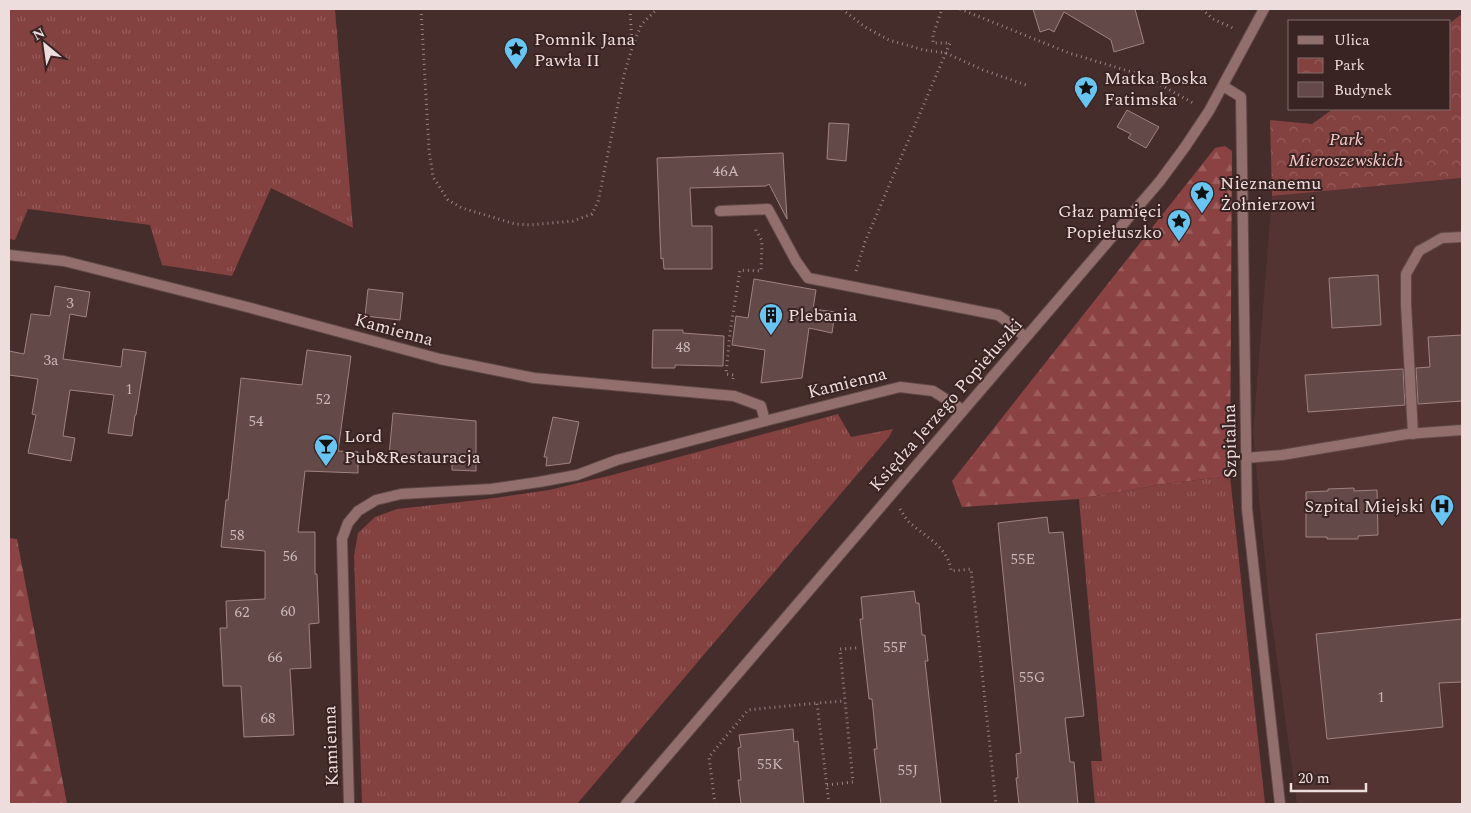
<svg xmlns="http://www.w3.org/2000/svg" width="1471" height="813" font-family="Spectral,serif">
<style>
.built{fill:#533433}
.grass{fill:url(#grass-tufts)}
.forest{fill:url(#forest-firs)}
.park{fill:url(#park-crowns)}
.building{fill:#634948;stroke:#9f8381}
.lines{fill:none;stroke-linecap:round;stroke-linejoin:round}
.service-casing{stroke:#604948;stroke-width:12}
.minor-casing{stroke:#604948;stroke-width:12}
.path{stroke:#988483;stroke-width:3;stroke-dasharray:1 4;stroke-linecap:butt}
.service{stroke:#926f6d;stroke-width:10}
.minor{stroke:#926f6d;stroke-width:10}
.labels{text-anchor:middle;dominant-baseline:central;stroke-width:4;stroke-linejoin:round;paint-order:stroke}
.number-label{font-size:15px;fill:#cab8b7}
.poi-label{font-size:18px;fill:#eddddc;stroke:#3a2323;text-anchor:start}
.park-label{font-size:18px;font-style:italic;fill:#f9cbc8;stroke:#3a2323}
.street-label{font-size:18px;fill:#eddddc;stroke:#3a2323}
</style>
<defs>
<pattern id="grass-tufts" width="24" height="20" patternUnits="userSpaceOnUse" patternTransform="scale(1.25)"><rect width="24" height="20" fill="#834140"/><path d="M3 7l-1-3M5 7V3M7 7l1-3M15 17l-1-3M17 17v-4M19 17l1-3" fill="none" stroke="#955c5b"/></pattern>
<pattern id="forest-firs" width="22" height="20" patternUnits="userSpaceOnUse" patternTransform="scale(1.25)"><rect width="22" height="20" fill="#8b4242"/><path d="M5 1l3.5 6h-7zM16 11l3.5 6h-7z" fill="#9c5d5d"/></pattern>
<pattern id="park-crowns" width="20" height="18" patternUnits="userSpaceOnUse" patternTransform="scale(1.25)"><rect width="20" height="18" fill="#834140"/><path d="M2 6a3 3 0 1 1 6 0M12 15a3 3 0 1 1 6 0" fill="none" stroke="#955c5b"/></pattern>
</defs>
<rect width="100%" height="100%" fill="#452d2c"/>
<polygon class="built" points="1462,178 1462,804 1297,804 1269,601 1253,434 1272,196"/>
<g class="grass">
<polygon points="9,9 335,9 353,228 271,188 232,276 162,265 150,225 28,209 15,240 9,239"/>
<polygon points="838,414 851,437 893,429 889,437 577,804 362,804 354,556 358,533 375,517 397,509 487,499 549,490 612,475"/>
<polygon points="1230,476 1265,804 1095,804 1091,761 1102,761 1079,499 1164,484"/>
</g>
<g class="forest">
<polygon points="1225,146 1232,151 1230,476 1164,484 1079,499 962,507 952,481 1215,148"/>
<polygon points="9,538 17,539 67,804 9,804"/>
</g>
<polygon class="park" points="1462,14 1462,178 1272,196 1270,120 1312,124 1333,109 1450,109 1450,23"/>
<g class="building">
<polygon points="1033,9 1135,9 1144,43 1114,52 1111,40 1064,12 1054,32 1049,29 1040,32"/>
<polygon points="1127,110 1159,127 1146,148 1128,138 1131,134 1117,127"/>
<polygon points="829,123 849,124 846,161 827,159"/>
<polygon points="783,153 787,219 769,184 766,186 690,188 692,226 712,226 712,269 664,269 663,258 661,259 657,158"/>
<polygon points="1378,275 1381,325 1332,328 1329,278"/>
<polygon points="754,279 816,290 813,309 835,312 832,333 809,328 802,378 761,383 765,350 732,345 736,316 748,318"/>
<polygon points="55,286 90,292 86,317 70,314 63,359 121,367 123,349 146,352 136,415 135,415 132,436 108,433 114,395 70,390 63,436 75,438 71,461 28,453 36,415 32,414 38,379 9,375 9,351 24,354 31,314 50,316"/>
<polygon points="368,289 403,293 400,320 365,316"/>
<polygon points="653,330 683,330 683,333 724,336 723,366 675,365 675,368 652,368"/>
<polygon points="1462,335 1462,401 1418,404 1416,368 1430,367 1428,337"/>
<polygon points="307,350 351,356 338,451 358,452 358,473 305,471 298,532 315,532 315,574 317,574 319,623 309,624 311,668 290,669 294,735 244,737 241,686 223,686 220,628 227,628 226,601 265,599 265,551 221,547 226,500 228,500 241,378 302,385"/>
<polygon points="1403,369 1405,405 1308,412 1305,375"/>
<polygon points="393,413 476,421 476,471 452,470 452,461 389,455"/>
<polygon points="553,417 579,422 570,463 546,466 547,457 544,457"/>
<polygon points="1354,488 1354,491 1377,490 1378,535 1358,536 1358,539 1327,539 1327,537 1306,537 1306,492 1328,491 1328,489"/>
<polygon points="1047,517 1049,533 1063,532 1084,716 1065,718 1070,762 1074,762 1078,804 1019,804 1016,778 1018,778 1016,754 1021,753 998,523"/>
<polygon points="914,591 916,603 919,603 922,635 925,635 928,661 925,661 941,804 881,804 874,749 877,749 872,699 869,699 860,619 863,619 861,597"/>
<polygon points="1462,619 1462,682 1439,683 1443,727 1327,739 1316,634"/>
<polygon points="793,729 794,742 798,741 804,804 741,804 738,780 741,780 738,748 741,747 739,735"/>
</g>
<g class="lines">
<g class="service-casing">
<g id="service">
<polyline points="720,211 768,209 796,261 808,278 998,315 1009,323 1025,337"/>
<polyline points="1413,434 1406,304 1406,274 1419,251 1442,238 1462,237"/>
<polyline points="1246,458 1282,455 1407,434 1462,430"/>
</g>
</g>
<g class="minor-casing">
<g id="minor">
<polyline points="1223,86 1241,97 1247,509 1280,804"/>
<polyline points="9,255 64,261 247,307 440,359 534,378 734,396 761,406 765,421"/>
<polyline points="349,804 342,539 348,523 358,511 376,500 401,494 491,489 539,482 577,475 617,460 765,421 900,387 933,391 963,410"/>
<polyline points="626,804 1160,181 1185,147 1209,111 1264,9"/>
</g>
</g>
<g class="path">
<polyline points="421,9 429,150 433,177 448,200 462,208 515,224 530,225 573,221 592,214 598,202 624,75 632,48 641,25 657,9"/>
<polyline points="630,9 632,45"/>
<polyline points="842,9 865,27 889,40 924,50 946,53 983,70 1029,86"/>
<polyline points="960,9 1069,53 1145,76 1193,103"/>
<polyline points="1202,9 1213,19 1233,28"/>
<polyline points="856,271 865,242 950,43 933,43 933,35 942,9"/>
<polyline points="733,379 734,375 726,374 730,333 740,270 761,271 762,241 756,230 756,227"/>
<path d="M900 509C903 514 906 519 910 523 926 537 949 548 951 571L971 569 996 804"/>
<polyline points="827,785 853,782 840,649 857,648"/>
<polyline points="715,804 709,757 748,710 817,703"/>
<polyline points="829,804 817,703 845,701"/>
</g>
<use href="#service" class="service"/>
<use href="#minor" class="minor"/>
</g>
<defs>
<g id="sight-pin" transform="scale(1.25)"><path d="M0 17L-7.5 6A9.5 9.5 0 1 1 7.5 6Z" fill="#68c4f0" stroke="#3a2323"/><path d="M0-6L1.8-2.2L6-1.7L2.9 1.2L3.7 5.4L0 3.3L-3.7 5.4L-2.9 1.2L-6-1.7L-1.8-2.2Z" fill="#111"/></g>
<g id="building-pin" transform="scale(1.25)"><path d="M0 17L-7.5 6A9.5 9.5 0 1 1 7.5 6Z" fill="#68c4f0" stroke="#3a2323"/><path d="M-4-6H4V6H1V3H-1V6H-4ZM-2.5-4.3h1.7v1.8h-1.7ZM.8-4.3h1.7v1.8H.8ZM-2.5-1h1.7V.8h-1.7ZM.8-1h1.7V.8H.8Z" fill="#111"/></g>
<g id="bar-pin" transform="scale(1.25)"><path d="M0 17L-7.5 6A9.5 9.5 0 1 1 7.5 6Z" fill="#68c4f0" stroke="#3a2323"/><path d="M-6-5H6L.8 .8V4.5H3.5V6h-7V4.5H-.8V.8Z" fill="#111"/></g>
<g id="hospital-pin" transform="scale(1.25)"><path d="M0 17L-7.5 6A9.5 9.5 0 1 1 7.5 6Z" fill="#68c4f0" stroke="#3a2323"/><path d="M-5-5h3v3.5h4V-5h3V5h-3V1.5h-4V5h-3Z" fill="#111"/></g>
</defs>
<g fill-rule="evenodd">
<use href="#sight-pin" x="516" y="49"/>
<use href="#sight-pin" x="1086" y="88"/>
<use href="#sight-pin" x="1202" y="193"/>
<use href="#sight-pin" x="1179" y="221"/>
<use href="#building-pin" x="771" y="315"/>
<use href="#bar-pin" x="326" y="446"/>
<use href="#hospital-pin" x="1442" y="506"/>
</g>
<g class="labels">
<g class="number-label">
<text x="726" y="171">46A</text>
<text x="70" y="303">3</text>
<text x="683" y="347">48</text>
<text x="51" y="360">3a</text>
<text x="129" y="389">1</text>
<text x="323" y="399">52</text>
<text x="256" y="421">54</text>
<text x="237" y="535">58</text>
<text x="290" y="556">56</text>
<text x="1023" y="559">55E</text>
<text x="288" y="611">60</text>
<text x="242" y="612">62</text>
<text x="895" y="647">55F</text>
<text x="275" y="657">66</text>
<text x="1032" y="677">55G</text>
<text x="1381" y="697">1</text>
<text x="268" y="718">68</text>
<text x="770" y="764">55K</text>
<text x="908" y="770">55J</text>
</g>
<g class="poi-label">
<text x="534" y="39">Pomnik Jana<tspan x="534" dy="21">Pawła II</tspan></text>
<text x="1104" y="78">Matka Boska<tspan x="1104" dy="21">Fatimska</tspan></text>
<text x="1220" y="183">Nieznanemu<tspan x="1220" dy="21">Żołnierzowi</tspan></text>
<text x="1162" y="211" text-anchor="end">Głaz pamięci<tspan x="1162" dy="21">Popiełuszko</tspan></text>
<text x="788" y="315">Plebania</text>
<text x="344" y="436">Lord<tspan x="344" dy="21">Pub&amp;Restauracja</tspan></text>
<text x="1424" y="506" text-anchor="end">Szpital Miejski</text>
</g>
<g class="park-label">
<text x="1346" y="139">Park<tspan x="1346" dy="21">Mieroszewskich</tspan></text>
</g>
<g class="street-label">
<text transform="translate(394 330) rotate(15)">Kamienna</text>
<text transform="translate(847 383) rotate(-14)">Kamienna</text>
<text transform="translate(946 405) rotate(-49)">Księdza Jerzego Popiełuszki</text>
<text transform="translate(1230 441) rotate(-91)">Szpitalna</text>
<text transform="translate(331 746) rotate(-92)">Kamienna</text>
</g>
</g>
<rect width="1471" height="813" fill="none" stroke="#eddddc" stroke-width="20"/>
<rect x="1288" y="20" width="162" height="90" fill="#3a2323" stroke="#826d6d"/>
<rect x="1298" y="36" width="25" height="8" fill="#926f6d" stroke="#826d6d"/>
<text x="1334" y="45" font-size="15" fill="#eddddc">Ulica</text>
<rect x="1298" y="58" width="25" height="15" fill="url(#park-crowns)" stroke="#826d6d"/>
<text x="1334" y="70" font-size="15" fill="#eddddc">Park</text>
<rect x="1298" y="82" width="25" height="15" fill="#634948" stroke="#826d6d"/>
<text x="1334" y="95" font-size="15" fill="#eddddc">Budynek</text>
<g transform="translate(45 45) rotate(331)" stroke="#3a2323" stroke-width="4" paint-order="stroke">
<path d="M0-4L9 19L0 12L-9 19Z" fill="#eddddc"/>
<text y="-8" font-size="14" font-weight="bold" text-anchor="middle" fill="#eddddc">N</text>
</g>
<path d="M1291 783v8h75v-8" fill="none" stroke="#eddddc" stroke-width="2.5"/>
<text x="1298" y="783" font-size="15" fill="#eddddc" stroke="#3a2323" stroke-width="4" paint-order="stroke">20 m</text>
</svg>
